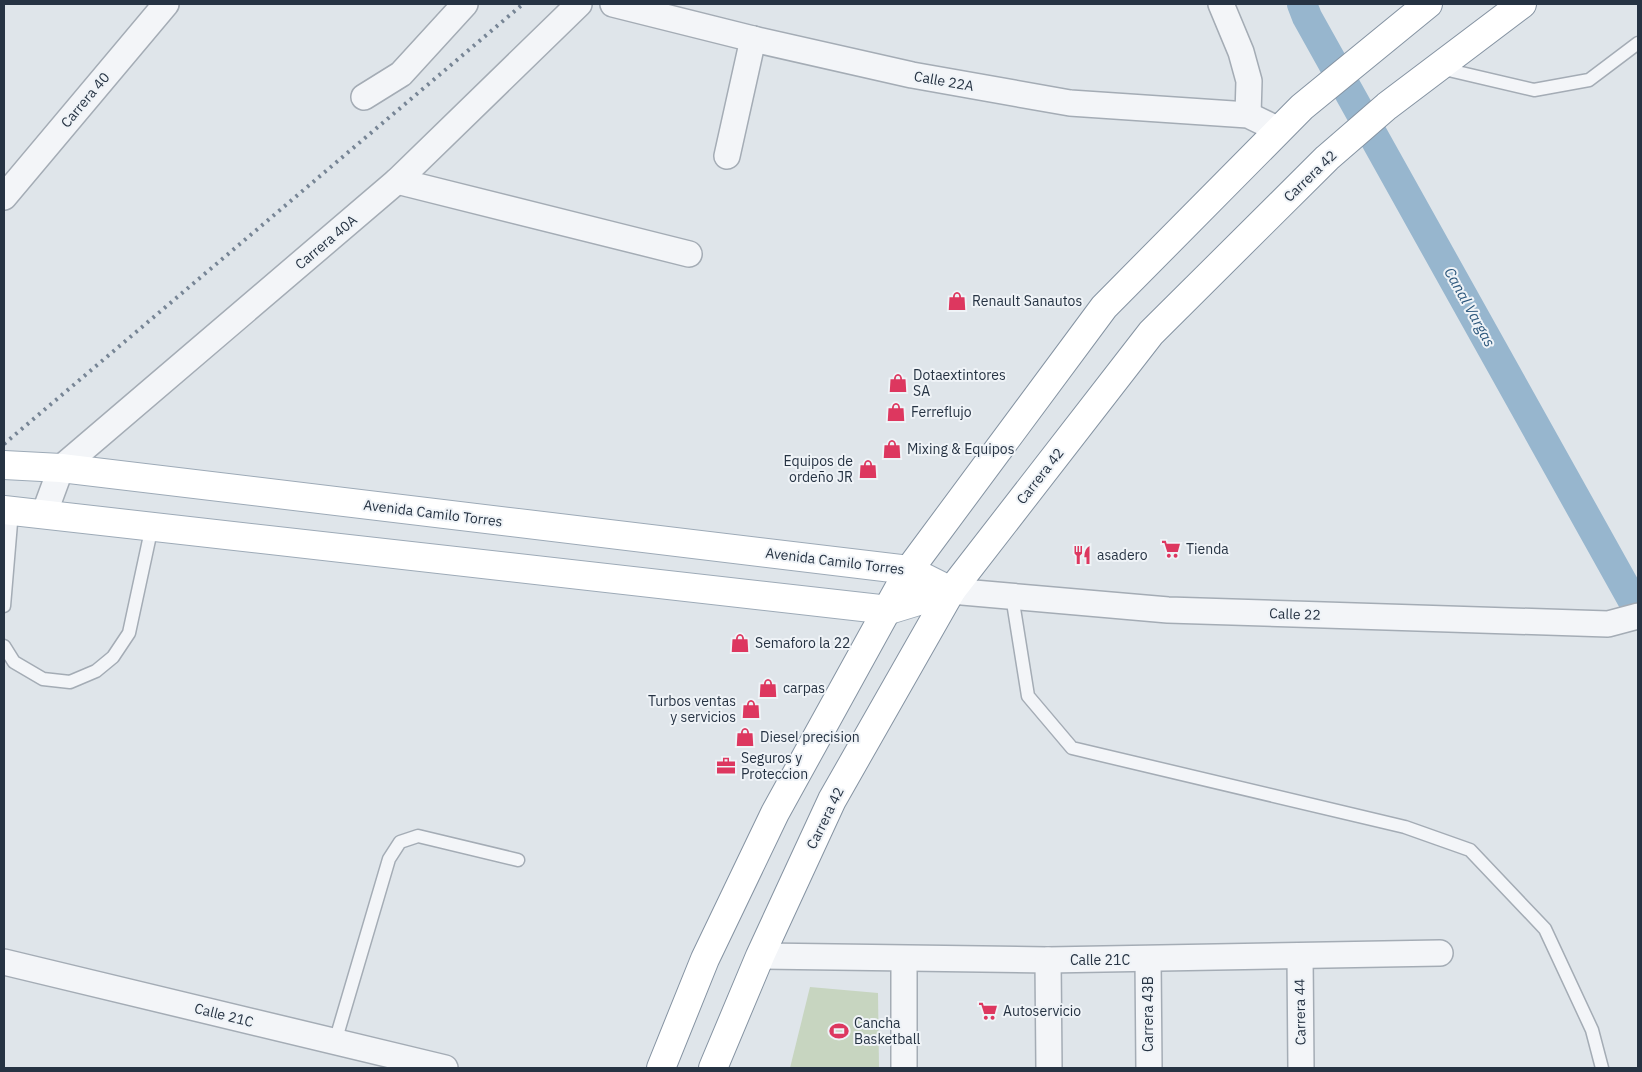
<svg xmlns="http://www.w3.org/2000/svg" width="1642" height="1072" font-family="'IBM Plex Sans',sans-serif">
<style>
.green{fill:#c7d5c0}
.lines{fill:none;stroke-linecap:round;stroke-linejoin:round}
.canal{stroke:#97b6ce;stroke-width:30}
.lane-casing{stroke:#a4acb5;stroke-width:15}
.street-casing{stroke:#a4acb5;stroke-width:28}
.primary-casing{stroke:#9daab7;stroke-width:30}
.highway-casing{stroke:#8593a2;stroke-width:30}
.lane{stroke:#f3f5f8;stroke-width:12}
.street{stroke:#f3f5f8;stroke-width:25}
.primary{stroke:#fff;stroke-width:28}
.highway{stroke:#fff;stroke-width:28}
.rail{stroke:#778595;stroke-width:4;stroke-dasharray:2.5 5;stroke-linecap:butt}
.labels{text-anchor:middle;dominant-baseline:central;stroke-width:4;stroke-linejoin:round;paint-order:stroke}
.street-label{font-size:14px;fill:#263343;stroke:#eff3f7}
.poi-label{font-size:14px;fill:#263343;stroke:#eff3f7;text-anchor:start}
.water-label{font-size:15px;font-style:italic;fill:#2c577c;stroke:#eff3f7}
</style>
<rect width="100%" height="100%" fill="#dfe5ea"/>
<polygon class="green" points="810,987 878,993 879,1068 790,1068"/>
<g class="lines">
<polyline class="canal" points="1302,4 1307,17 1638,610"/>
<g class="lane-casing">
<g id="lane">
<polyline points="1440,68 1534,90 1589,80 1638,43"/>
<polyline points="1012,596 1028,696 1072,748 1405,827 1470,850 1545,929 1592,1030 1602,1068"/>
<polyline points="4,606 12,511"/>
<polyline points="4,646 14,662 43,679 70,682 96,671 113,657 129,633 152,526"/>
<polyline points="335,1042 389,859 400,842 418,836 518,860"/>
</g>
</g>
<g class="street-casing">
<g id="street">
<polyline points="613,4 753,39 912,75 1070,103 1248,115 1279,130"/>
<polyline points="1221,4 1241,52 1249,81 1248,115"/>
<polyline points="364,97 401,74 465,4"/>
<polyline points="727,156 753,39"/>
<polyline points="397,181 689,254"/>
<polyline points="4,197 166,4"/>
<polyline points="44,514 61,468 397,181 579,4"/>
<polyline points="951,591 1168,610 1608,624 1638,616"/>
<polyline points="760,956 1048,960 1440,953"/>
<polyline points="1300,956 1301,1068"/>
<polyline points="1148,959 1149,1068"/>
<polyline points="904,960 904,1068"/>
<polyline points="1048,960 1049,1068"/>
<polyline points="4,962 445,1068"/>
</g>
</g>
<g class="primary-casing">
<g id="primary">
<polyline points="4,465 61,468 909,570 951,591"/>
<polyline points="4,510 889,610 951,591"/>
</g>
</g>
<g class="highway-casing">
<g id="highway">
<polyline points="661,1068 705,959 775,813 909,570 1104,307 1302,107 1428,4"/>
<polyline points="713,1068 760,956 832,800 951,591 1151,333 1327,158 1387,106 1522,4"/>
</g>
</g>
<use href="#lane" class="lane"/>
<use href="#street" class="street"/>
<use href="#primary" class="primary"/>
<use href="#highway" class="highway"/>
<polyline class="rail" points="4,444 523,4"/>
</g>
<defs>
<g id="shop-bare" transform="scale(1.5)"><path d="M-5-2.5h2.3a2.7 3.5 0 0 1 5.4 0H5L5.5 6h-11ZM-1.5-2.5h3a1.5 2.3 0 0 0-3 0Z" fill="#dd375f" stroke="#eff3f7" stroke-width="2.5" paint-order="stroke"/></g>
<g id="supermarket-bare" transform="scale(1.5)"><path d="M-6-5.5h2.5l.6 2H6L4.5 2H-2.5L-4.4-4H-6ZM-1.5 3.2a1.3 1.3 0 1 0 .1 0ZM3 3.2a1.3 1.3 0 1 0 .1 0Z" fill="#dd375f" stroke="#eff3f7" stroke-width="2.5" paint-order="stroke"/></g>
<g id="restaurant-bare" transform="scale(1.5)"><path d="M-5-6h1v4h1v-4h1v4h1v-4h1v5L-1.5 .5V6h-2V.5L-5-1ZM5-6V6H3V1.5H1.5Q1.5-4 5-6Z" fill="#dd375f" stroke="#eff3f7" stroke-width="2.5" paint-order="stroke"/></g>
<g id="office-bare" transform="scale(1.5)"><path d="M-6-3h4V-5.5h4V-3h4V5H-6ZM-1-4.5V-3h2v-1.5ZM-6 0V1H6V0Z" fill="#dd375f" stroke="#eff3f7" stroke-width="2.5" paint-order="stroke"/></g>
<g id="stadium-bare" transform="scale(1.5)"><path d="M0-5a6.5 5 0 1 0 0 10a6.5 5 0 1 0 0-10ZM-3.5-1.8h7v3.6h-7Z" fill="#dd375f" stroke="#eff3f7" stroke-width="2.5" paint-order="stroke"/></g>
</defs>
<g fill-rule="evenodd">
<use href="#shop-bare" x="957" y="301"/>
<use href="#shop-bare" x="898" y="383"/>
<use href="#shop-bare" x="896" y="412"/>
<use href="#shop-bare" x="892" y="449"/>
<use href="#shop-bare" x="868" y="469"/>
<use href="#supermarket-bare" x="1171" y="549"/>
<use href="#restaurant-bare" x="1082" y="555"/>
<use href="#shop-bare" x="740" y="643"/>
<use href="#shop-bare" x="768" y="688"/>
<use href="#shop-bare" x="751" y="709"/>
<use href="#shop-bare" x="745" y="737"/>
<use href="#office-bare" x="726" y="766"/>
<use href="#supermarket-bare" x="988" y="1011"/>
<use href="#stadium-bare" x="839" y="1031"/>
</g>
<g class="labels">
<g class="street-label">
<text transform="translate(944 81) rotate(10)">Calle 22A</text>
<text transform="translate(85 100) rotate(-50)">Carrera 40</text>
<text transform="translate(1310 176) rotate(-44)">Carrera 42</text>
<text transform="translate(326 242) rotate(-40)">Carrera 40A</text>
<text transform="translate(1040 476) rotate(-52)">Carrera 42</text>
<text transform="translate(433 513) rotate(7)">Avenida Camilo Torres</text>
<text transform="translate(835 561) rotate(7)">Avenida Camilo Torres</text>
<text transform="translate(1295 614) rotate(2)">Calle 22</text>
<text transform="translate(825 818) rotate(-64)">Carrera 42</text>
<text x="1100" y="960">Calle 21C</text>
<text transform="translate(1300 1012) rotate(-91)">Carrera 44</text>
<text transform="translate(1148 1014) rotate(-90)">Carrera 43B</text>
<text transform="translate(224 1015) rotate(14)">Calle 21C</text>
</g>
<g class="poi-label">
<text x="972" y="301">Renault Sanautos</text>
<text x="913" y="375">Dotaextintores<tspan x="913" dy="16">SA</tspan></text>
<text x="911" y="412">Ferreflujo</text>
<text x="907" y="449">Mixing &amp; Equipos</text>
<text x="853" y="461" text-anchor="end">Equipos de<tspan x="853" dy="16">ordeño JR</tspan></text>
<text x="1186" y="549">Tienda</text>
<text x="1097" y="555">asadero</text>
<text x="755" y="643">Semaforo la 22</text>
<text x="783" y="688">carpas</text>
<text x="736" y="701" text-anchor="end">Turbos ventas<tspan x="736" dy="16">y servicios</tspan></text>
<text x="760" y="737">Diesel precision</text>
<text x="741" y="758">Seguros y<tspan x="741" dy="16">Proteccion</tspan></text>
<text x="1003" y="1011">Autoservicio</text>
<text x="854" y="1023">Cancha<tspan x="854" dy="16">Basketball</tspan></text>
</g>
<g class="water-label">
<text transform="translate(1470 307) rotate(61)">Canal Vargas</text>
</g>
</g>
<rect width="1642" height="1072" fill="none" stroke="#263343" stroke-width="10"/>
</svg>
